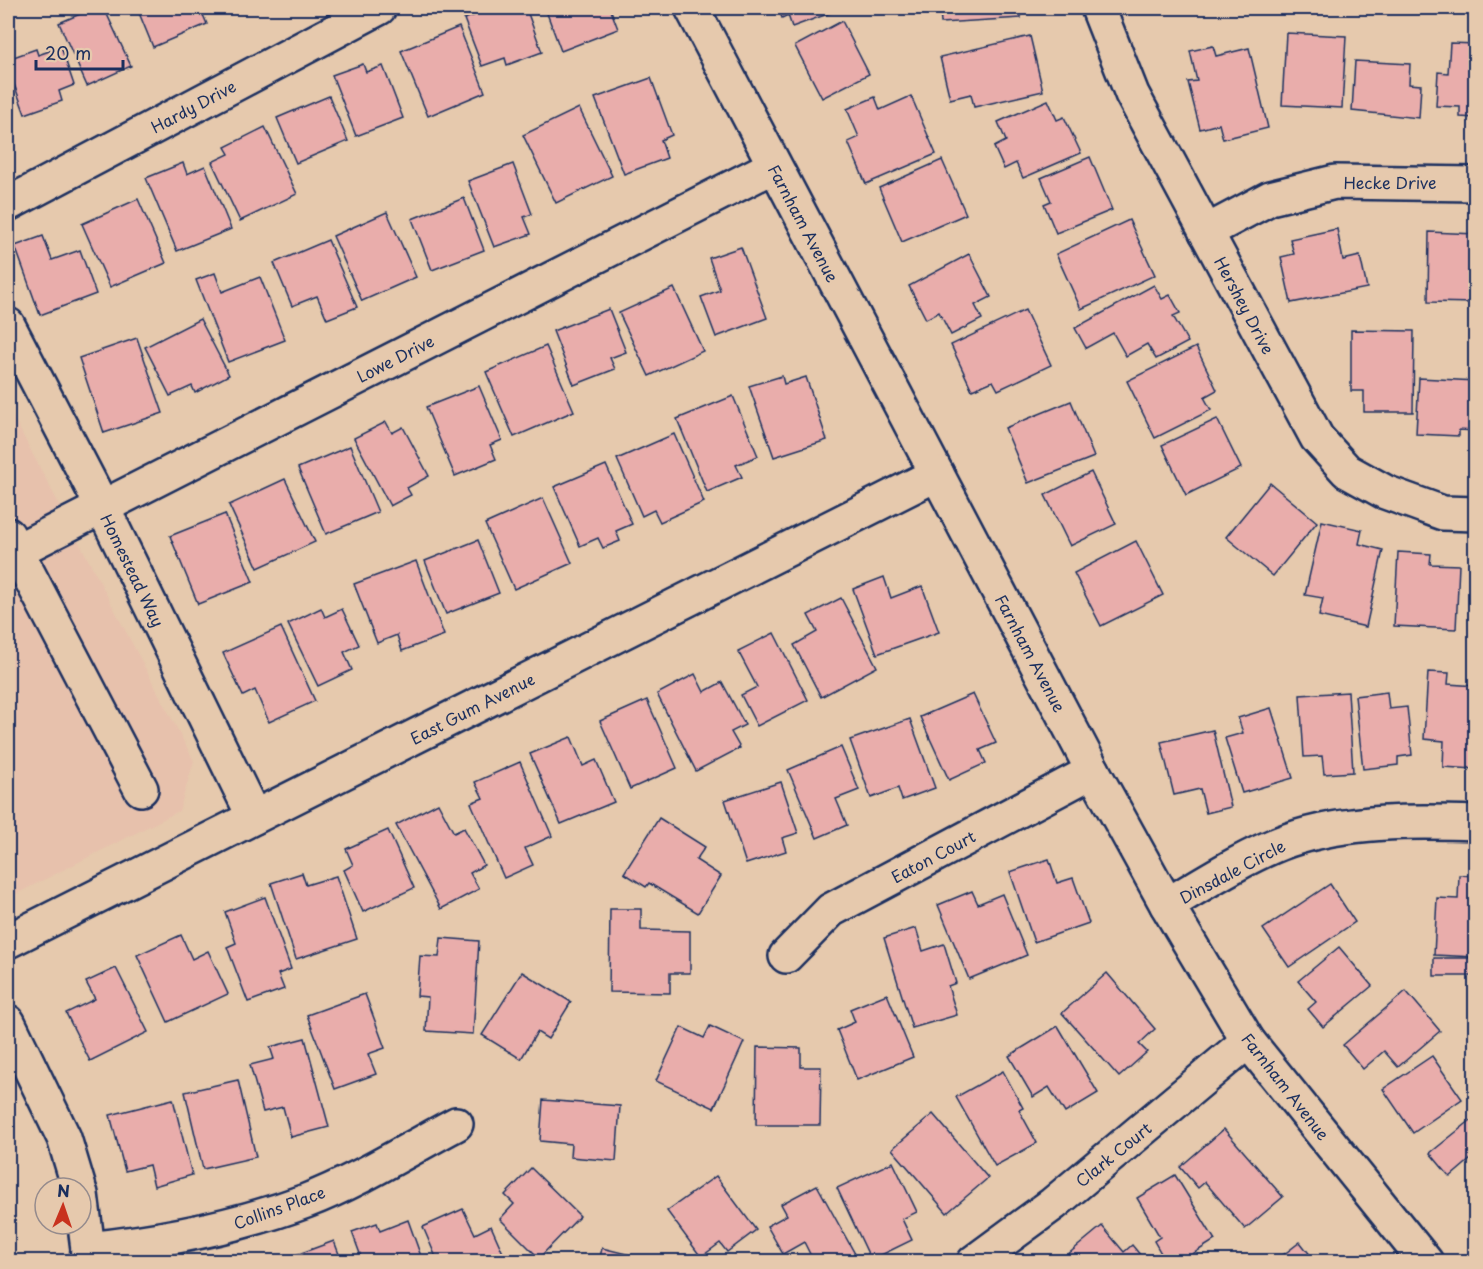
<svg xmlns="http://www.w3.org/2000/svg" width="1483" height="1269" font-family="'Playpen Sans',sans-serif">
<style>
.built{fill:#e7c1ac}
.building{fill:#e9adab;stroke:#1b2f5e;stroke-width:1.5}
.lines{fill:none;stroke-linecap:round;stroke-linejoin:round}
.minor-casing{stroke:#1b2f5e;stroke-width:38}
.minor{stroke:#e6c9ad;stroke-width:33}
.labels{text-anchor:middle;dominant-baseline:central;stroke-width:5;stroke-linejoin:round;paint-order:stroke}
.street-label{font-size:16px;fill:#1b2f5e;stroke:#e6c9ad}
</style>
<rect width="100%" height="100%" fill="#e6c9ad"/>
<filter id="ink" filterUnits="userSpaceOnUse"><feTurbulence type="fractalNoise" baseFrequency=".0167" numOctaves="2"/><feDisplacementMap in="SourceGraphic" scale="12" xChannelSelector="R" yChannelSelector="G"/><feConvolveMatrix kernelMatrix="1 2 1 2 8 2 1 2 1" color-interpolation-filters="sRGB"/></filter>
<g filter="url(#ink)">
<polygon class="built" points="8,407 194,761 179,811 8,898"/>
<g class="building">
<polygon points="94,8 104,8 131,66 87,86 59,23"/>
<polygon points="137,8 200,8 207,24 153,47"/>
<polygon points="496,8 526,8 542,52 507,65 505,58 482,66 464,19"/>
<polygon points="545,8 610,8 618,29 561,51"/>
<polygon points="778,8 844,8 792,27 788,15 782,18"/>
<polygon points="940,8 1021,8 1021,18 941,23"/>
<polygon points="842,21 869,74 822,98 795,46"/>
<polygon points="459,27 485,92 428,116 401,51"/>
<polygon points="1286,33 1346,36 1342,108 1282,105"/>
<polygon points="1030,36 1043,91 974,107 971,94 950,99 940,57"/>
<polygon points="1450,43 1476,44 1476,118 1460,117 1460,107 1436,106 1438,72 1448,73"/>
<polygon points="1213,46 1216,56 1249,48 1268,128 1223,139 1219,124 1200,129 1188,82 1197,81 1190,51"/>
<polygon points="61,47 74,85 59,91 62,101 25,114 8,68 8,59 36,49 38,55"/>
<polygon points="1355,61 1410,64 1409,84 1421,85 1419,118 1352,111"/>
<polygon points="363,64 366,72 383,66 403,118 356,136 332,75"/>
<polygon points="651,78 672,135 661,140 667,158 624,174 595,98"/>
<polygon points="329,96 348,141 296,163 277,118"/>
<polygon points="911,96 936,154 866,184 848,142 859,137 847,109 875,97 880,110"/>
<polygon points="8,99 16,119 8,123"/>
<polygon points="1048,100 1057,120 1064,117 1081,153 1023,178 1016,163 1004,169 994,147 1006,141 998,122"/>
<polygon points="579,108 612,176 556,203 523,135"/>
<polygon points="265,127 297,194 240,221 212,162 229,154 225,147"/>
<polygon points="1090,157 1112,210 1056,233 1044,204 1051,201 1041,178"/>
<polygon points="942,160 966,214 902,242 879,188"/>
<polygon points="183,163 187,174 205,166 231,229 177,251 146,178"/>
<polygon points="513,164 532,214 524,217 531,234 494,247 468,181"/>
<polygon points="464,198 484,250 432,270 412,219"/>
<polygon points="138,199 166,263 110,287 82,224"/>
<polygon points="387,212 416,277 362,301 333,236"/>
<polygon points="1129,220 1155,275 1081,309 1056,254"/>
<polygon points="1337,229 1343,260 1360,256 1367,288 1291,303 1281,257 1294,254 1290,239"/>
<polygon points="1429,232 1476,234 1476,303 1428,302"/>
<polygon points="43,236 52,260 80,250 96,294 40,315 15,246"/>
<polygon points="328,240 357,307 327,319 317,296 292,306 274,263"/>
<polygon points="741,247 767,318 716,337 701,297 720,290 709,258"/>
<polygon points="969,254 991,297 975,305 982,319 951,335 939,312 926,319 909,286"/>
<polygon points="215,273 222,292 260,277 285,340 228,362 196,280"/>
<polygon points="1154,285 1162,299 1170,295 1180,313 1173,316 1188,342 1156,359 1147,344 1126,356 1113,333 1086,348 1075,328"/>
<polygon points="674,288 703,351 649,376 619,313"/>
<polygon points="609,309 626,352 610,358 615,369 574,385 553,331"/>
<polygon points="1025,310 1051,365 998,390 993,381 972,390 951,345"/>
<polygon points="200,319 229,375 195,393 192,386 170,396 145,347"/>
<polygon points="1351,330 1414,331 1413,412 1364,412 1364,391 1351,391"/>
<polygon points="137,338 163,413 104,433 79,358"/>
<polygon points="546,346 574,411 514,437 486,372"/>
<polygon points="1196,347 1217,390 1204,397 1211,410 1155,438 1127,381"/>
<polygon points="782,376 784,384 806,377 827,440 774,457 749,386"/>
<polygon points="1419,378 1476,381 1476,431 1459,430 1459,436 1416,434"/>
<polygon points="479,386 502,440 490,445 496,459 455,476 426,407"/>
<polygon points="733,396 758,456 736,465 742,477 707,492 677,419"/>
<polygon points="1071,401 1094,457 1028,483 1005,428"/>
<polygon points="1217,419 1241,468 1186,495 1162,445"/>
<polygon points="386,422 392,433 403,427 429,476 407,488 411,495 390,506 354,438"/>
<polygon points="674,434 704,502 660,522 654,510 642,516 617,459"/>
<polygon points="350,446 378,512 326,534 298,468"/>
<polygon points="606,465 632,524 616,531 620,541 603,548 598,538 580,546 554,487"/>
<polygon points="1091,472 1116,524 1070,546 1045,495"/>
<polygon points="285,479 315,542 258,568 229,505"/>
<polygon points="1270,483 1317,522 1273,576 1226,537"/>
<polygon points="543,498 572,563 514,589 485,524"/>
<polygon points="225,514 253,582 198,604 170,536"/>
<polygon points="1322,521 1362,530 1359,544 1383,550 1366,627 1319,616 1323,598 1305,595"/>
<polygon points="478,540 499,593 446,614 425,561"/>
<polygon points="1136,541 1163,595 1101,626 1074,573"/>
<polygon points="1398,552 1431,554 1430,564 1459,565 1456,629 1394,626"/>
<polygon points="416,561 444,635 402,651 397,635 377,643 354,584"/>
<polygon points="884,577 891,598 922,586 939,632 877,654 853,589"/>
<polygon points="841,598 877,667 821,697 794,645 817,632 808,615"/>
<polygon points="321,608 325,617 342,609 359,645 344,652 352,670 318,686 288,624"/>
<polygon points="281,627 315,701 269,722 255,690 243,696 223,653"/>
<polygon points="774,633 808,700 757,726 741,695 757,687 738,651"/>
<polygon points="1428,672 1449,673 1448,684 1476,686 1475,769 1443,767 1444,741 1424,739"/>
<polygon points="695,674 704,692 722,682 745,725 731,732 740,748 696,771 657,694"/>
<polygon points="1348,692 1353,772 1324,774 1322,756 1304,757 1300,695"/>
<polygon points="1387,692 1389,709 1407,707 1412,755 1398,757 1398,765 1363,769 1355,696"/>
<polygon points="973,694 996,743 980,750 986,763 949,780 920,717"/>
<polygon points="647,700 677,768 630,789 600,721"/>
<polygon points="1271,708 1293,778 1242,793 1225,738 1243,733 1238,718"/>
<polygon points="910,719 935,788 902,800 898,788 871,798 850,740"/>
<polygon points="1213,730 1231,807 1206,813 1200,789 1174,795 1161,742"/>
<polygon points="571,737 583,766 596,760 614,802 561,824 530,754"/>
<polygon points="841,747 859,790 836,799 847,825 817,838 788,770"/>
<polygon points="520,762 552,836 525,848 533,865 504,878 471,803 483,798 475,782"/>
<polygon points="781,782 798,833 782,838 786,851 746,864 725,800"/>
<polygon points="438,803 454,833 464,828 484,865 470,873 479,889 441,909 396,825"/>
<polygon points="659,818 705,847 696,860 721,876 698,913 649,883 646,887 624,873"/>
<polygon points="388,830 414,888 363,912 344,870 353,865 346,849"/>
<polygon points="1049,859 1057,883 1073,878 1089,923 1034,942 1010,872"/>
<polygon points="302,873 306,885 336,876 357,939 296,959 271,883"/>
<polygon points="1459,875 1476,876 1476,957 1434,955 1437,898 1458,899"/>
<polygon points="1330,884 1355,922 1289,967 1263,929"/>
<polygon points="972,891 978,904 1002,894 1027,955 969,979 938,905"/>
<polygon points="265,897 291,969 278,974 284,989 248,1002 227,947 236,943 225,912"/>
<polygon points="610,909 641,909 641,930 690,931 690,973 670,973 670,993 609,992"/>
<polygon points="916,928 923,951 944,944 956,983 948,986 957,1015 912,1028 884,938"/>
<polygon points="181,935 192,959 208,951 228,994 168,1022 137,955"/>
<polygon points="441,938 479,941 473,1034 426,1031 428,997 417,996 420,956 439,957"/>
<polygon points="1339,947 1372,986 1323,1027 1308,1009 1316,1002 1298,981"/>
<rect x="1434" y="958" width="42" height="18"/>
<polygon points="116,968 148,1032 90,1061 66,1013 95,999 86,982"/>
<polygon points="522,972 571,1002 548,1039 537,1032 521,1059 482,1035"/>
<polygon points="1107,973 1155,1029 1139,1044 1147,1052 1119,1077 1062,1013"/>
<polygon points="1406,991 1440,1031 1398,1067 1384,1051 1363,1069 1343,1045"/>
<polygon points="365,994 385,1048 368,1054 376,1074 335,1089 307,1015"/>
<polygon points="887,994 913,1057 857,1080 837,1030 855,1022 850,1009"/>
<polygon points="710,1026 744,1042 714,1108 656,1081 681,1027 704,1038"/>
<polygon points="1058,1026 1098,1093 1065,1113 1049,1087 1033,1097 1009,1056"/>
<polygon points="305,1038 329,1127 291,1137 283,1107 263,1112 250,1065 274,1059 270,1047"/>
<polygon points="757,1047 801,1048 801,1067 821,1067 820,1125 756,1125"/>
<polygon points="1432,1056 1462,1099 1413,1133 1383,1089"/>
<polygon points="1003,1071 1023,1108 1019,1110 1037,1143 995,1166 956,1097"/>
<polygon points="238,1080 256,1157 203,1169 185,1092"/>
<polygon points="173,1099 192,1175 154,1186 149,1165 125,1171 110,1115"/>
<polygon points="543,1100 620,1106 616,1161 570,1157 571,1144 540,1141"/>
<polygon points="933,1114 988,1178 947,1213 892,1149"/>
<polygon points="1476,1116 1476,1164 1471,1159 1450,1177 1430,1153"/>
<polygon points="1224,1129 1283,1197 1245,1229 1205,1182 1198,1188 1180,1167"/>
<polygon points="893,1162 917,1212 902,1219 912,1240 871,1260 837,1188"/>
<polygon points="531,1168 580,1216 539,1258 500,1219 514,1204 505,1195"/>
<polygon points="1175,1175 1215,1240 1180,1262 1166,1262 1154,1241 1160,1237 1137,1198"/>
<polygon points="716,1176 756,1230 727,1252 720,1243 701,1257 667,1211"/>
<polygon points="817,1185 855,1254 841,1262 814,1262 804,1242 783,1254 767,1226 787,1215 781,1204"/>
<polygon points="463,1209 475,1234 491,1226 507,1262 438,1262 423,1227"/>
<polygon points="408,1220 423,1262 363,1262 352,1232 377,1223 380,1231"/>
<polygon points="1102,1226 1124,1252 1132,1245 1146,1262 1073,1262 1067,1255"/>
<polygon points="334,1241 342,1262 299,1262 296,1255"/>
<polygon points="1300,1242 1315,1261 1321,1256 1326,1262 1274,1262"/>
<polygon points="602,1248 647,1259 647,1262 599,1262"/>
</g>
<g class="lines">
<g class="minor-casing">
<g id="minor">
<polyline points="692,8 1093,771 1167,905 1248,1041 1426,1262"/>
<polyline points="1098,8 1132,94 1317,438 1347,471 1385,492 1443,513 1476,514"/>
<polyline points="8,204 379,8"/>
<polyline points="1206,232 1270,198 1335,182 1476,184"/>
<polyline points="8,325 102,506 254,817"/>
<polyline points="8,535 141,789"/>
<polyline points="16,551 774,166"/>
<path d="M1167 905C1202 884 1251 853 1289 840 1347 820 1415 821 1476 823"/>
<polyline points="8,941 937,474"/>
<polyline points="786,956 831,910 1093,771"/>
<polyline points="8,1022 64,1138 79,1188"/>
<polyline points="81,1194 88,1249 87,1262"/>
<path d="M88 1249C163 1241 236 1227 306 1201 358 1181 407 1150 456 1124"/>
<polyline points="974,1262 1053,1204 1248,1041"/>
</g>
</g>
<use href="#minor" class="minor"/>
</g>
</g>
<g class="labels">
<g class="street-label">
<text transform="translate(193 106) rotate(-28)">Hardy Drive</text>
<text x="1390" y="182">Hecke Drive</text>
<text transform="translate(804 223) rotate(62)">Farnham Avenue</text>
<text transform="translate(1245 305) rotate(62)">Hershey Drive</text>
<text transform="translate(395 358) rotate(-27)">Lowe Drive</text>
<text transform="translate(133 570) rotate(64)">Homestead Way</text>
<text transform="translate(1031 653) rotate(62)">Farnham Avenue</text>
<text transform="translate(472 708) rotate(-27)">East Gum Avenue</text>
<text transform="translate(933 856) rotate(-28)">Eaton Court</text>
<text transform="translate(1232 871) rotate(-28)">Dinsdale Circle</text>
<text transform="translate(1286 1086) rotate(52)">Farnham Avenue</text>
<text transform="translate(1113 1154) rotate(-39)">Clark Court</text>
<text transform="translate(279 1207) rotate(-20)">Collins Place</text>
</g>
</g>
<rect width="1483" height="1269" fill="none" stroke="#e6c9ad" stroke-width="30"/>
<rect x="15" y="15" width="1453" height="1239" fill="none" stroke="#1b2f5e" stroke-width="2" filter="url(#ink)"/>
<g transform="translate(63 1206) rotate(2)"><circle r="28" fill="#e6c9ad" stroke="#958b8d" stroke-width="1.5"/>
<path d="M0-4.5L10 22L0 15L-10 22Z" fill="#c8321e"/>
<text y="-9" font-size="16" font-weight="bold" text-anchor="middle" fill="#1b2f5e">N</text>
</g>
<path d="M36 60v9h87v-9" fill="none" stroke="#1b2f5e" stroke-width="3"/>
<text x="45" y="60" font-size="18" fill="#1b2f5e" stroke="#e6c9ad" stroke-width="4.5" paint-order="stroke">20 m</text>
</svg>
